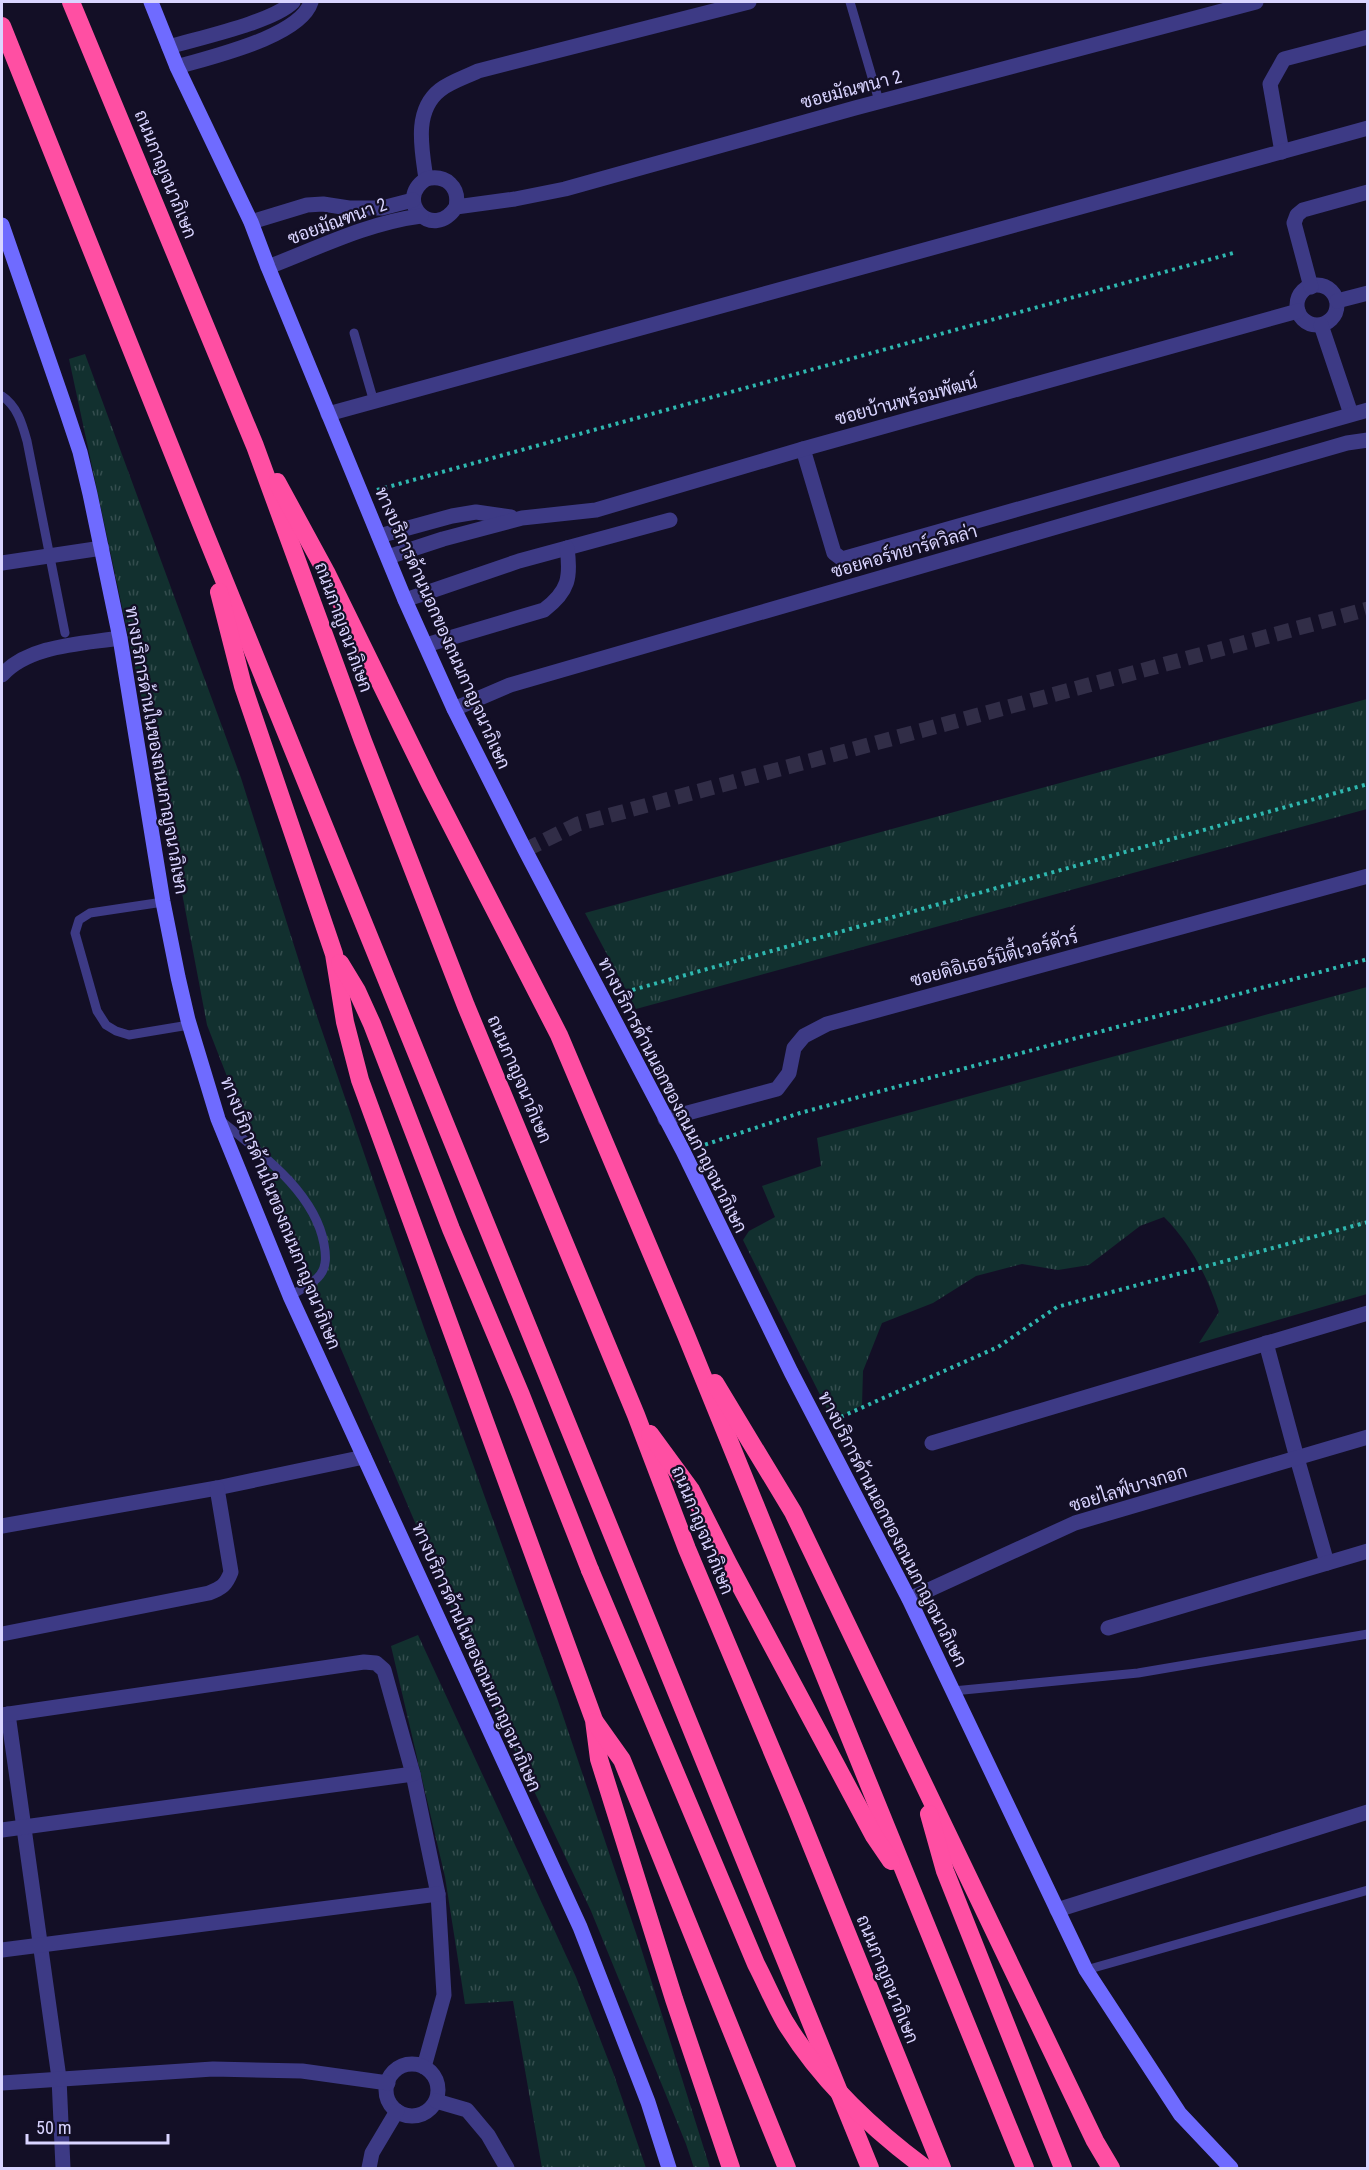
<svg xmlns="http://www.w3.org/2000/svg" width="1369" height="2170" font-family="'Roboto Condensed',Sarabun,sans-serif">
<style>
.grass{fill:url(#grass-tufts)}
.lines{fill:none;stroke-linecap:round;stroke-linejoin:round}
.minor-tunnel{stroke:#312d47;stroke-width:15;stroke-dasharray:15 8;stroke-linecap:butt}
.path{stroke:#2fb8b0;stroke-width:4;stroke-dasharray:3 4.5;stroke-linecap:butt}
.service{stroke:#3d3a85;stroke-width:9}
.minor{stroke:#3d3a85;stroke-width:15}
.secondary{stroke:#6f6bff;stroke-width:15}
.motorway{stroke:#ff4fa3;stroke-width:18}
.motorway-bridge{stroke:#ff4fa3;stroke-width:18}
.labels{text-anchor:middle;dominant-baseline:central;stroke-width:4.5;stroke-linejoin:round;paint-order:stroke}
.street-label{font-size:18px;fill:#d9d4ff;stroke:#130f26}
</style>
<defs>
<pattern id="grass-tufts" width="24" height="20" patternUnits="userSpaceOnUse" patternTransform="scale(1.5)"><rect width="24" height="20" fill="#12302f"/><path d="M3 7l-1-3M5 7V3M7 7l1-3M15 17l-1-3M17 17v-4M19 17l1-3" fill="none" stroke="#344d4e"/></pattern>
</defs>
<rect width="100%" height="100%" fill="#130f26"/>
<g class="grass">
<polygon points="85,354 241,778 310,996 423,1325 557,1698 641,1948 710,2168 694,2168 686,2144 591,1911 489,1696 249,1133 207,1025 172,840 69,359"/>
<polygon points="1367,699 1367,809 636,1009 585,913"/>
<path d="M1367 987V1294L1199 1343 1219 1312C1207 1276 1191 1244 1164 1217L1140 1226 1089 1265 1058 1270 1022 1264 976 1276 933 1303 882 1323 863 1371 862 1405 833 1421 743 1240 749 1231 775 1217 762 1186 821 1166 817 1138Z"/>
<polygon points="418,1635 576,1977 614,2075 646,2168 542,2168 513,2001 465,2004 445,1877 391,1646"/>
</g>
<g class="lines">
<polyline class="minor-tunnel" points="525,850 578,824 1368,609"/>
<g class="path">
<polyline points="377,490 1233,253"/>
<polyline points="618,994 1368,784"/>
<polyline points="698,1147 800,1113 1368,959"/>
<polyline points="834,1420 998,1347 1057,1307 1368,1222"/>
</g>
<g class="service">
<polyline points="850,2 879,101"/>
<polyline points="354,333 374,402"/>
<path d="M2 396C17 406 22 423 27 441L65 633"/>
<polyline points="163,902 90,913 79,920 75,933 97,1011 106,1025 116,1031 129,1035 189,1025"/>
<path d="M220 1120C259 1152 315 1192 324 1244 326 1255 327 1266 320 1275 314 1284 299 1290 290 1296"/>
<polyline points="953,1691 1138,1673 1368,1634"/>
<polyline points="1086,1970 1368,1890"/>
</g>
<g class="minor">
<path d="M169 47C199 38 273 22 293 2"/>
<path d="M177 67C210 57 300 37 311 2"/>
<polyline points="1282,152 1270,84 1284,59 1368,37"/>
<path d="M426 179C422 150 413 111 440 90 450 82 466 77 478 71L749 2"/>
<path d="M456 207C460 187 446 174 426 179 393 201 433 242 456 207L515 199 565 189 855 108 1256 2"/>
<polyline points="251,222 307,205 323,204 349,208 382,208 413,200"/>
<path d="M268 267C318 248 367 223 421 216"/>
<circle cx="1317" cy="305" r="20"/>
<polyline points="1311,287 1294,223 1297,215 1303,210 1368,192"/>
<polyline points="1337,301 1368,293"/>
<polyline points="1321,325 1351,414"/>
<polyline points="328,414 1368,128"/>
<polyline points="803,449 834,553 842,559 1368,410"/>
<polyline points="379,536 452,516 476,512 511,517"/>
<polyline points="388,557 443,539 522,518 596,510 803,449 1298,311"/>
<polyline points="2,563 102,548"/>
<polyline points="405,600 519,561 670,520"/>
<path d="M426 645 544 610C569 591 571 577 567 548"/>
<path d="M2 675C29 645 82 644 120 638"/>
<polyline points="454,709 510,685 1347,443 1368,440"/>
<polyline points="665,1119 777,1089 789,1073 794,1048 804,1036 827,1024 1368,876"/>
<polyline points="1266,1343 1297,1458 1327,1563"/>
<polyline points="932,1443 1368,1313"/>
<polyline points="2,1526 217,1488 364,1457"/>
<polyline points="909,1599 1075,1523 1368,1437"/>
<polyline points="1108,1628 1368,1551"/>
<path d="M2 1634 209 1593C222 1588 226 1585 231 1572L217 1488"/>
<polyline points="8,1714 59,2078 63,2168"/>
<polyline points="2,1715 364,1662 376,1663 384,1670 413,1774 438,1894 444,1995 424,2067"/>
<polyline points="2,1830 413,1774"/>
<polyline points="1057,1910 1368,1812"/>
<polyline points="2,1950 438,1894"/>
<circle cx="412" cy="2090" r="26"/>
<polyline points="2,2083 213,2069 302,2071 388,2083"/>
<polyline points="436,2101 467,2110 488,2135 507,2168"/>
<polyline points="369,2168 372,2153 397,2111"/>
</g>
<g class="secondary">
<polyline points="151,2 177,67 251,222 268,267 405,600 454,709 525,850 683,1151 791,1372 909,1599 1086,1970 1180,2114 1231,2168"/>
<polyline points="2,225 65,407 80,452 90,494 120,638 163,902 178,977 188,1020 218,1119 290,1296 580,1927 648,2102 669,2168"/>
</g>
<g class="motorway">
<polyline points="71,2 255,446 363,741 466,1006 636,1415 687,1549 797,1810 942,2168"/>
<polyline points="2,26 200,521 870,2168"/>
<polyline points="277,482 326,572 430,784 559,1035 686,1335 1025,2168"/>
<polyline points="219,592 243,686 334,954 345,1022 360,1080 594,1720 599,1759 674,1999 731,2168"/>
<polyline points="340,963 357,991 372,1024 451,1229 521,1395 590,1570"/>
<polyline points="715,1383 793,1512 1095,2141 1111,2168"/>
<polyline points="650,1434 691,1490 728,1563 874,1836 891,1861"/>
<polyline points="595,1722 622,1760 787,2168"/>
<polyline points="929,1814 945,1871 1063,2168"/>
</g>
<path class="motorway-bridge" d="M590 1570 756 1964C766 1983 774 2003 785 2022 821 2081 871 2128 925 2168"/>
</g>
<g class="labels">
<g class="street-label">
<text transform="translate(851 89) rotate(-15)">ซอยมัณฑนา 2</text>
<text transform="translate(166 174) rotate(68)">ถนนกาญจนาภิเษก</text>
<text transform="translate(337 221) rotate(-20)">ซอยมัณฑนา 2</text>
<text transform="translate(906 400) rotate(-15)">ซอยบ้านพร้อมพัฒน์</text>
<text transform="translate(904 551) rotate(-16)">ซอยคอร์ทยาร์ดวิลล่า</text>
<text transform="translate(344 627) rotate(70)">ถนนกาญจนาภิเษก</text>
<text transform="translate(443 628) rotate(66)">ทางบริการด้านนอกของถนนกาญจนาภิเษก</text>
<text transform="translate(157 750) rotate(80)">ทางบริการด้านในของถนนกาญจนาภิเษก</text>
<text transform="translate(994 958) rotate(-15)">ซอยดิอิเธอร์นิตี้เวอร์ดัวร์</text>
<text transform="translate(520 1079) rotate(67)">ถนนกาญจนาภิเษก</text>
<text transform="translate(673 1095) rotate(63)">ทางบริการด้านนอกของถนนกาญจนาภิเษก</text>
<text transform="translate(281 1213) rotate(68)">ทางบริการด้านในของถนนกาญจนาภิเษก</text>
<text transform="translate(1128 1488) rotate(-17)">ซอยไลฟ์บางกอก</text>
<text transform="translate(893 1529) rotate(63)">ทางบริการด้านนอกของถนนกาญจนาภิเษก</text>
<text transform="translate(703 1530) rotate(68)">ถนนกาญจนาภิเษก</text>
<text transform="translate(477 1657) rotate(66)">ทางบริการด้านในของถนนกาญจนาภิเษก</text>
<text transform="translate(888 1979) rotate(68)">ถนนกาญจนาภิเษก</text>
</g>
</g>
<rect width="1369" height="2170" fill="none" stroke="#d9d4ff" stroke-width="6"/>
<path d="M27 2134v9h141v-9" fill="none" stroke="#d9d4ff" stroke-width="3"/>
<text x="36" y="2134" font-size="18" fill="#d9d4ff" stroke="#130f26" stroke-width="4.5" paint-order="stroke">50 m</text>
</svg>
